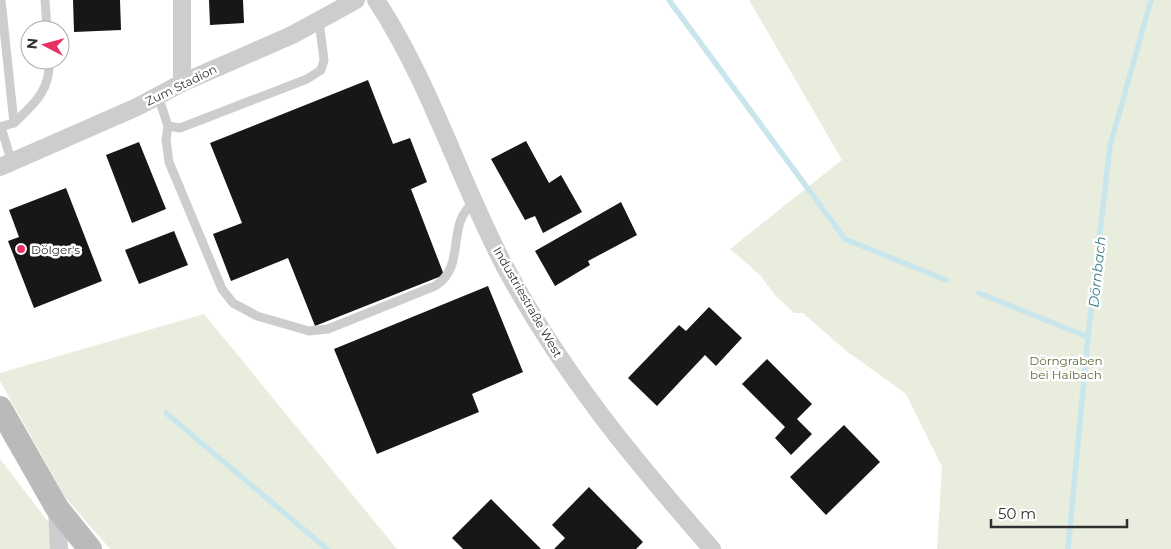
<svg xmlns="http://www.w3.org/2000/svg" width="1171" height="549" font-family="Montserrat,sans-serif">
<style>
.green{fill:#e9eddd}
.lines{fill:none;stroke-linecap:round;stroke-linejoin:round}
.stream{stroke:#cae6ed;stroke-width:5.5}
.building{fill:#171717}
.service{stroke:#cdcdcd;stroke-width:9}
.minor{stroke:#cdcdcd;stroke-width:18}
.secondary{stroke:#bababa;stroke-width:24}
.poi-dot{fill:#e73163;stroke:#fff;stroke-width:2}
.labels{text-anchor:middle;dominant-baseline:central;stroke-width:5;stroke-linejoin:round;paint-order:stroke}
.street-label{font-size:12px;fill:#303030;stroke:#fff}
.poi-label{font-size:12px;fill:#303030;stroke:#fff;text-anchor:start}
.park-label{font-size:12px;fill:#5c6c3c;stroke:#fff}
.water-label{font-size:14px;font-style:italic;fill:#3a7d8c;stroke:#fff}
</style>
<rect width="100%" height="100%" fill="#fff"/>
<g class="green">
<polygon points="749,0 1171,0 1171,549 937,549 942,467 906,394 845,350 803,313 794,313 775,295 760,275 730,249 842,160"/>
<polygon points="204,314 397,549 110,549 65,497 0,381 0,373"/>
<polygon points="0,459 69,549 0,549"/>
</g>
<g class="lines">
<g class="stream">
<polyline points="669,0 845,239 946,280"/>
<polyline points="979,293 1088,337"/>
<polyline points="166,413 327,549"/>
<polyline points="1068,549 1088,337 1110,146 1151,0"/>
</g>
</g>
<g class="building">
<polygon points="73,0 120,0 121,30 74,32"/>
<polygon points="209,0 243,0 244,23 210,25"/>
<polygon points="368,80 393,144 410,138 427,182 411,189 444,275 315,326 288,258 231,281 213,234 242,223 210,143"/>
<polygon points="526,141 549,183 561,175 582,212 543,233 535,216 525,220 491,159"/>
<polygon points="139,142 166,209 132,223 106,155"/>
<polygon points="66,188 102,281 34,308 8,241 19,237 9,210"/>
<polygon points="621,202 637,235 588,261 590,265 555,286 535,251"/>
<polygon points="174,231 188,265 139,284 125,250"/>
<polygon points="488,286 523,372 472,394 479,412 377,454 334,349"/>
<polygon points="709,307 742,338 716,366 705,355 657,406 628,378 679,325 686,331"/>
<polygon points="767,359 812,404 797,419 812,434 791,455 775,438 785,427 742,384"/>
<polygon points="844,425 880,462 826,515 790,477"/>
<polygon points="589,487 643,542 636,549 554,549 565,538 552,525"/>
<polygon points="491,499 541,549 463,549 452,538"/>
</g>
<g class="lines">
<g class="service">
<polyline points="45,0 47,30"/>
<polyline points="158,96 168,126 180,128 307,79 321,70 324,60 319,21"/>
<path d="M14 123C34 104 51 90 49 60"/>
<path d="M168 126 166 140 169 162 222 289 233 303 257 316 309 331 328 329 435 286C468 266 444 223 475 202"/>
<polyline points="0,127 14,123 1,0"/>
<polyline points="1,127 11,160"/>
</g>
<g class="minor">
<path d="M376 0C430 82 459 179 504 265 560 371 634 460 712 549"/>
<polyline points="182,83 182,0"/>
<polyline points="0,167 137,107 182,83 292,35 356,0"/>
<polyline points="57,508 59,549"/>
</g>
<polyline class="secondary" points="0,408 57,508 90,549"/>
</g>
<circle class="poi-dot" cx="21" cy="249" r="5"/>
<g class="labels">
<g class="street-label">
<text transform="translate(181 85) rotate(-26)">Zum Stadion</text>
<text transform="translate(528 302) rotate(60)">Industriestraße West</text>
</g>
<g class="poi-label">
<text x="31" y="249">Dölger's</text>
</g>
<g class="park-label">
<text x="1066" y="360">Dörngraben<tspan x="1066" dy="14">bei Haibach</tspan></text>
</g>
<g class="water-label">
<text transform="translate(1097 272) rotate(-84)">Dörnbach</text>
</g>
</g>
<g transform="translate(45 45) rotate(276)"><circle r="24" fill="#ffffff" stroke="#acacac"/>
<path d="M0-4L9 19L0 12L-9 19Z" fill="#e73163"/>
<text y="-8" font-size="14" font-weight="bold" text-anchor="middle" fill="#303030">N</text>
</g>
<path d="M991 519v8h136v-8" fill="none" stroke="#303030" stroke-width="2.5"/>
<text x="998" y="519" font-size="15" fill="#303030" stroke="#ffffff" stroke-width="4" paint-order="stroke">50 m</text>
</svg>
